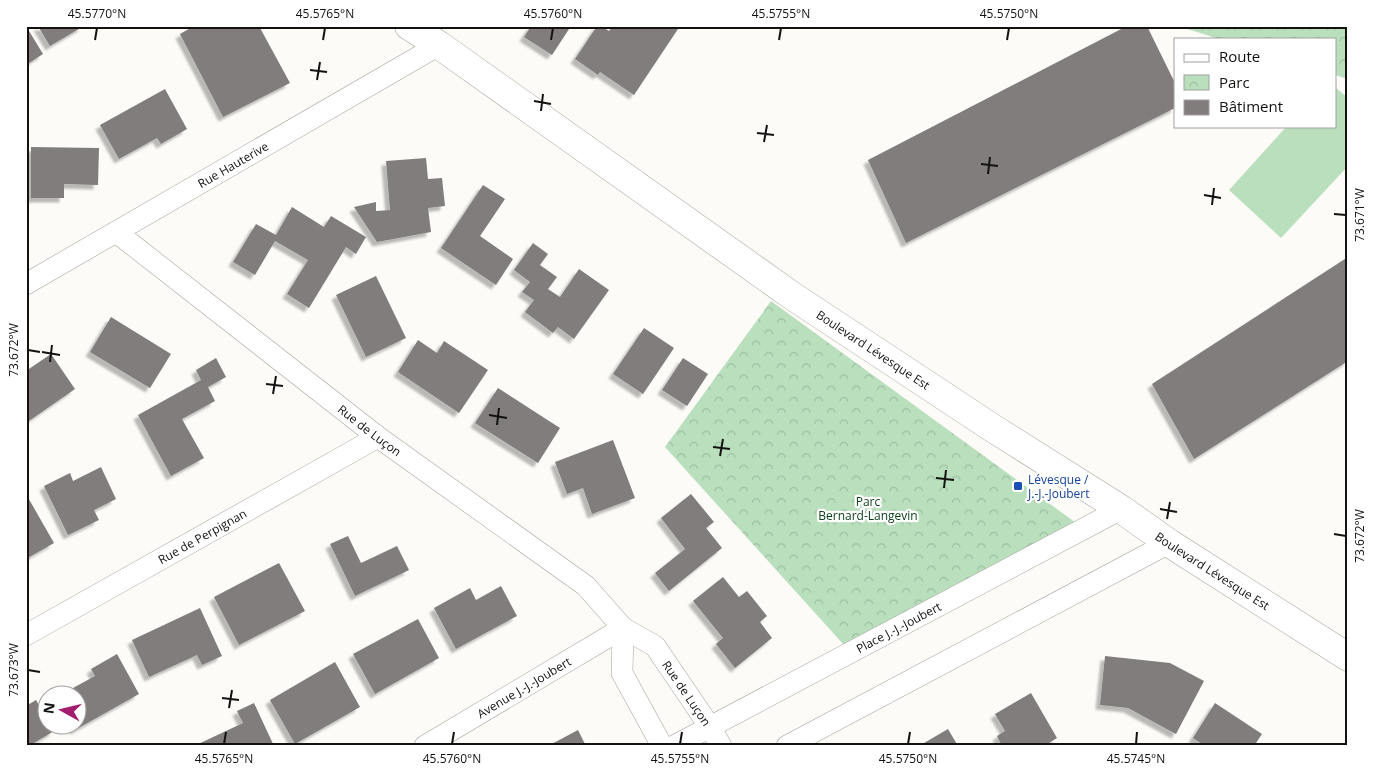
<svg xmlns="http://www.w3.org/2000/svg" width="1374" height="772" font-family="'Open Sans',sans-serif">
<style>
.grass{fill:#b9dfbd}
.park{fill:url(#park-crowns)}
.building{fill:#817d7c;filter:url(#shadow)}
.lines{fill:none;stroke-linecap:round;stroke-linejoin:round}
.minor-casing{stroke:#a2a09c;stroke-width:22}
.tertiary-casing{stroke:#a2a09c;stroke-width:29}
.minor{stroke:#fff;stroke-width:21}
.tertiary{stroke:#fff;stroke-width:28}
.ticks{fill:none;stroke:#131211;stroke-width:2}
.transit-dot{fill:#1a4fb4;stroke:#fff;stroke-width:2}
.labels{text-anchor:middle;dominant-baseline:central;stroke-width:4.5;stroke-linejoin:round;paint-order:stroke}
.street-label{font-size:12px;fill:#131211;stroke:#fff}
.transit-label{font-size:12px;fill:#164399;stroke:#fff;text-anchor:start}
.park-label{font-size:12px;fill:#0c4119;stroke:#fff}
.neatline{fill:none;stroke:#131211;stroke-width:2}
.ticks-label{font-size:12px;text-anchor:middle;fill:#131211}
</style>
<defs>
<pattern id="park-crowns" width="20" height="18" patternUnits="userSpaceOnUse" patternTransform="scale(1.25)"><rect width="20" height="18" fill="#b9dfbd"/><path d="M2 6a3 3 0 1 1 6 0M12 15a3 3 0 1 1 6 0" fill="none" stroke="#9ebea1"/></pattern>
<filter id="shadow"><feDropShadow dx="-4.5" dy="4.5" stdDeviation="1" flood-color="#0004"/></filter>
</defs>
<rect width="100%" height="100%" fill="#fdfbf7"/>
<polygon class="grass" points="1335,87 1348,98 1348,166 1281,238 1229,190 1287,126 1335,126"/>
<g class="park">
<polygon points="1178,26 1348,26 1348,79 1335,75 1335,39 1219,39"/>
<polygon points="771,301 1083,528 844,645 665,447"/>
</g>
<g class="building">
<polygon points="26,26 43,54 26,65"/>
<polygon points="38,26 84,26 50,46"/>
<polygon points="194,26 259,26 290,83 223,117 180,34"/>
<polygon points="531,26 571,26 552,55 524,37"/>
<polygon points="597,26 601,26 609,31 613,26 680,26 634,95 600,72 598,75 575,59"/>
<polygon points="1127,26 1147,26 1175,83 1175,108 906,243 868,160"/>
<polygon points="165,89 187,129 161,144 157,138 119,159 100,125"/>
<polygon points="31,147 99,148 98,185 64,184 64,198 31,198"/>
<polygon points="426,158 428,179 442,178 445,206 428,208 431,232 377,242 354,207 376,202 376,211 390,210 386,161"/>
<polygon points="483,185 505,199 480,236 513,259 496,285 441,248"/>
<polygon points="292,207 324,227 331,216 366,237 356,254 346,247 309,308 287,294 308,260 275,241 255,275 233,262 256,224 276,235"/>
<polygon points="533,243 548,254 540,265 557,277 548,289 560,297 579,269 609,290 574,339 558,327 553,333 525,312 534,300 522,292 530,282 514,270"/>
<polygon points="1348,257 1348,361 1194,459 1152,384"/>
<polygon points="376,276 406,338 366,357 336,295"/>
<polygon points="111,317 171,354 150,388 90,352"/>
<polygon points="644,328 674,348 643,394 613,374"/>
<polygon points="418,340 437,353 444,341 488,370 459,413 398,372"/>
<polygon points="51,354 75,389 26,423 26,371"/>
<polygon points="216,358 226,377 208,387 215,401 182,419 204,458 171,476 138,415 201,380 196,370"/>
<polygon points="683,358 708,374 687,406 662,390"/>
<polygon points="498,388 560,428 538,463 475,423"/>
<polygon points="613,440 635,498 592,514 583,488 567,494 555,462"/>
<polygon points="101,467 116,499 94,510 99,520 68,535 44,486 70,473 73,481"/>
<polygon points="26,494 54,543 26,559"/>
<polygon points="691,494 714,522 706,528 722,548 669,591 655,573 685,549 661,518"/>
<polygon points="348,536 361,563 397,546 409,570 355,596 330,544"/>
<polygon points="279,563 305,611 239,645 214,597"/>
<polygon points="723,577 739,597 747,591 767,616 760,622 772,638 735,668 716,644 723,638 693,601"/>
<polygon points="501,586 517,616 456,649 434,608 470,588 476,600"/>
<polygon points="200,608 222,656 202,665 197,655 149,677 132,640"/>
<polygon points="418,619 439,658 375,694 353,654"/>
<polygon points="117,654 139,694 75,730 72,724 78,724 78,694 62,694 95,676 91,669"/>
<polygon points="1105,656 1170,663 1204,681 1176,734 1128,708 1100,705"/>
<polygon points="335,662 360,707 295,744 270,700"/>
<polygon points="1031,693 1057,738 1044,746 1002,746 997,736 1005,731 995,714"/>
<polygon points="36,700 48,720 48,724 50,724 54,731 29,746 26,746 26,706"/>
<polygon points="254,703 274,746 194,746 243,723 237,711"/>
<polygon points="1215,703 1262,734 1254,746 1205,746 1193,738"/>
<polygon points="948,729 958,746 919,746"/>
<polygon points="578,730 586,746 548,746"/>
</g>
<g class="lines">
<g class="minor-casing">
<g id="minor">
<path id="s1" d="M116 232 378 437 586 586 623 628 655 646 710 727 721 746"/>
<path id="s2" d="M26 284 439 45"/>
<polyline points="623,628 622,673 662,746"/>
<path id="s3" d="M26 635 378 437"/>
<path id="s4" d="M425 746 623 628"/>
<path id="s5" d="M674 746 1121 509"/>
<polyline points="787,746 1169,543"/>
</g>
</g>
<g class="tertiary-casing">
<g id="tertiary">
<path id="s6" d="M409 26 439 45 791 295 991 427 1121 509 1169 543 1348 657"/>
</g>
</g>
<use href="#minor" class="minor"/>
<use href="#tertiary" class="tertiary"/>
</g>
<path class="ticks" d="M95 40 97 28M323 40 325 28M551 40 553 28M779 40 781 28M1007 40 1009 28M310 70 327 72M317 80 320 62M534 101 551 104M541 111 543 94M757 133 774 135M764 142 767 125M981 164 998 166M988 174 990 157M1204 195 1221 198M1212 205 1214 188M1334 214 1346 215M28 350 40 352M42 352 60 355M50 362 52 345M266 384 283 386M273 394 276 376M489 415 507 418M497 425 499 408M713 447 730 449M720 456 723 439M936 478 954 480M944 488 946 470M1160 509 1177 512M1167 519 1170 502M1334 534 1346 536M28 670 40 672M222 698 239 700M229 708 232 690M224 744 226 732M452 744 454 732M680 744 682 732M908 744 910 732M1136 744 1137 732"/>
<rect class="transit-dot" x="1013" y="481" width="10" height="10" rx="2.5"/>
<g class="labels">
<g class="street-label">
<text stroke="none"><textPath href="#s2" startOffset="239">Rue Hauterive</textPath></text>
<text stroke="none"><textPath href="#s6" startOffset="566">Boulevard Lévesque Est</textPath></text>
<text stroke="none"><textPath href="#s1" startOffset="322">Rue de Luçon</textPath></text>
<text stroke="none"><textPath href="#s3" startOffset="202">Rue de Perpignan</textPath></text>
<text stroke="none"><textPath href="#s6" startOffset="971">Boulevard Lévesque Est</textPath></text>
<text stroke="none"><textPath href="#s5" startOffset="254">Place J.-J.-Joubert</textPath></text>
<text stroke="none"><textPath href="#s4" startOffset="115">Avenue J.-J.-Joubert</textPath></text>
<text stroke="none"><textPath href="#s1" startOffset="738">Rue de Luçon</textPath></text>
</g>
<g class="transit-label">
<text x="1028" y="479">Lévesque /<tspan x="1028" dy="14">J.-J.-Joubert</tspan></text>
</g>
<g class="park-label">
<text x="868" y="501">Parc<tspan x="868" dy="14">Bernard-Langevin</tspan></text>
</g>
</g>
<rect width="1374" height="772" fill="none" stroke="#ffffff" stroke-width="55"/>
<rect x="1174" y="38" width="162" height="90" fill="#ffffff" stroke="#a1a0a0"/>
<rect x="1184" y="54" width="25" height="8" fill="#ffffff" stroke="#a1a0a0"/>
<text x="1219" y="62" font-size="15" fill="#131211">Route</text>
<rect x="1184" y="75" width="25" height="15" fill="url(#park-crowns)" stroke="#a1a0a0"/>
<text x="1219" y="88" font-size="15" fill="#131211">Parc</text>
<rect x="1184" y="100" width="25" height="15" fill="#817d7c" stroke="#a1a0a0"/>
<text x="1219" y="112" font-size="15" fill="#131211">Bâtiment</text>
<g transform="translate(62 710) rotate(278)"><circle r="24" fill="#ffffff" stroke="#a1a0a0"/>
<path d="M0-4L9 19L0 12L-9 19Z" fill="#a31f6d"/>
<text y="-8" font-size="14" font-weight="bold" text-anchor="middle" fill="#131211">N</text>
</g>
<rect x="28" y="28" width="1318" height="716" class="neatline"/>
<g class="ticks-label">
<text x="97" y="18">45.5770°N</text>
<text x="325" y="18">45.5765°N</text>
<text x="553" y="18">45.5760°N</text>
<text x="781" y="18">45.5755°N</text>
<text x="1009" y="18">45.5750°N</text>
<text transform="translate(1360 215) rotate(-90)" y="4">73.671°W</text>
<text transform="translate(14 350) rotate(-90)" y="4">73.672°W</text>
<text transform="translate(1360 536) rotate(-90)" y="4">73.672°W</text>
<text transform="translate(14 670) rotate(-90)" y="4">73.673°W</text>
<text x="224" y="763">45.5765°N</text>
<text x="452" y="763">45.5760°N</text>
<text x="680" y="763">45.5755°N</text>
<text x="908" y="763">45.5750°N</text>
<text x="1136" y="763">45.5745°N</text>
</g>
</svg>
